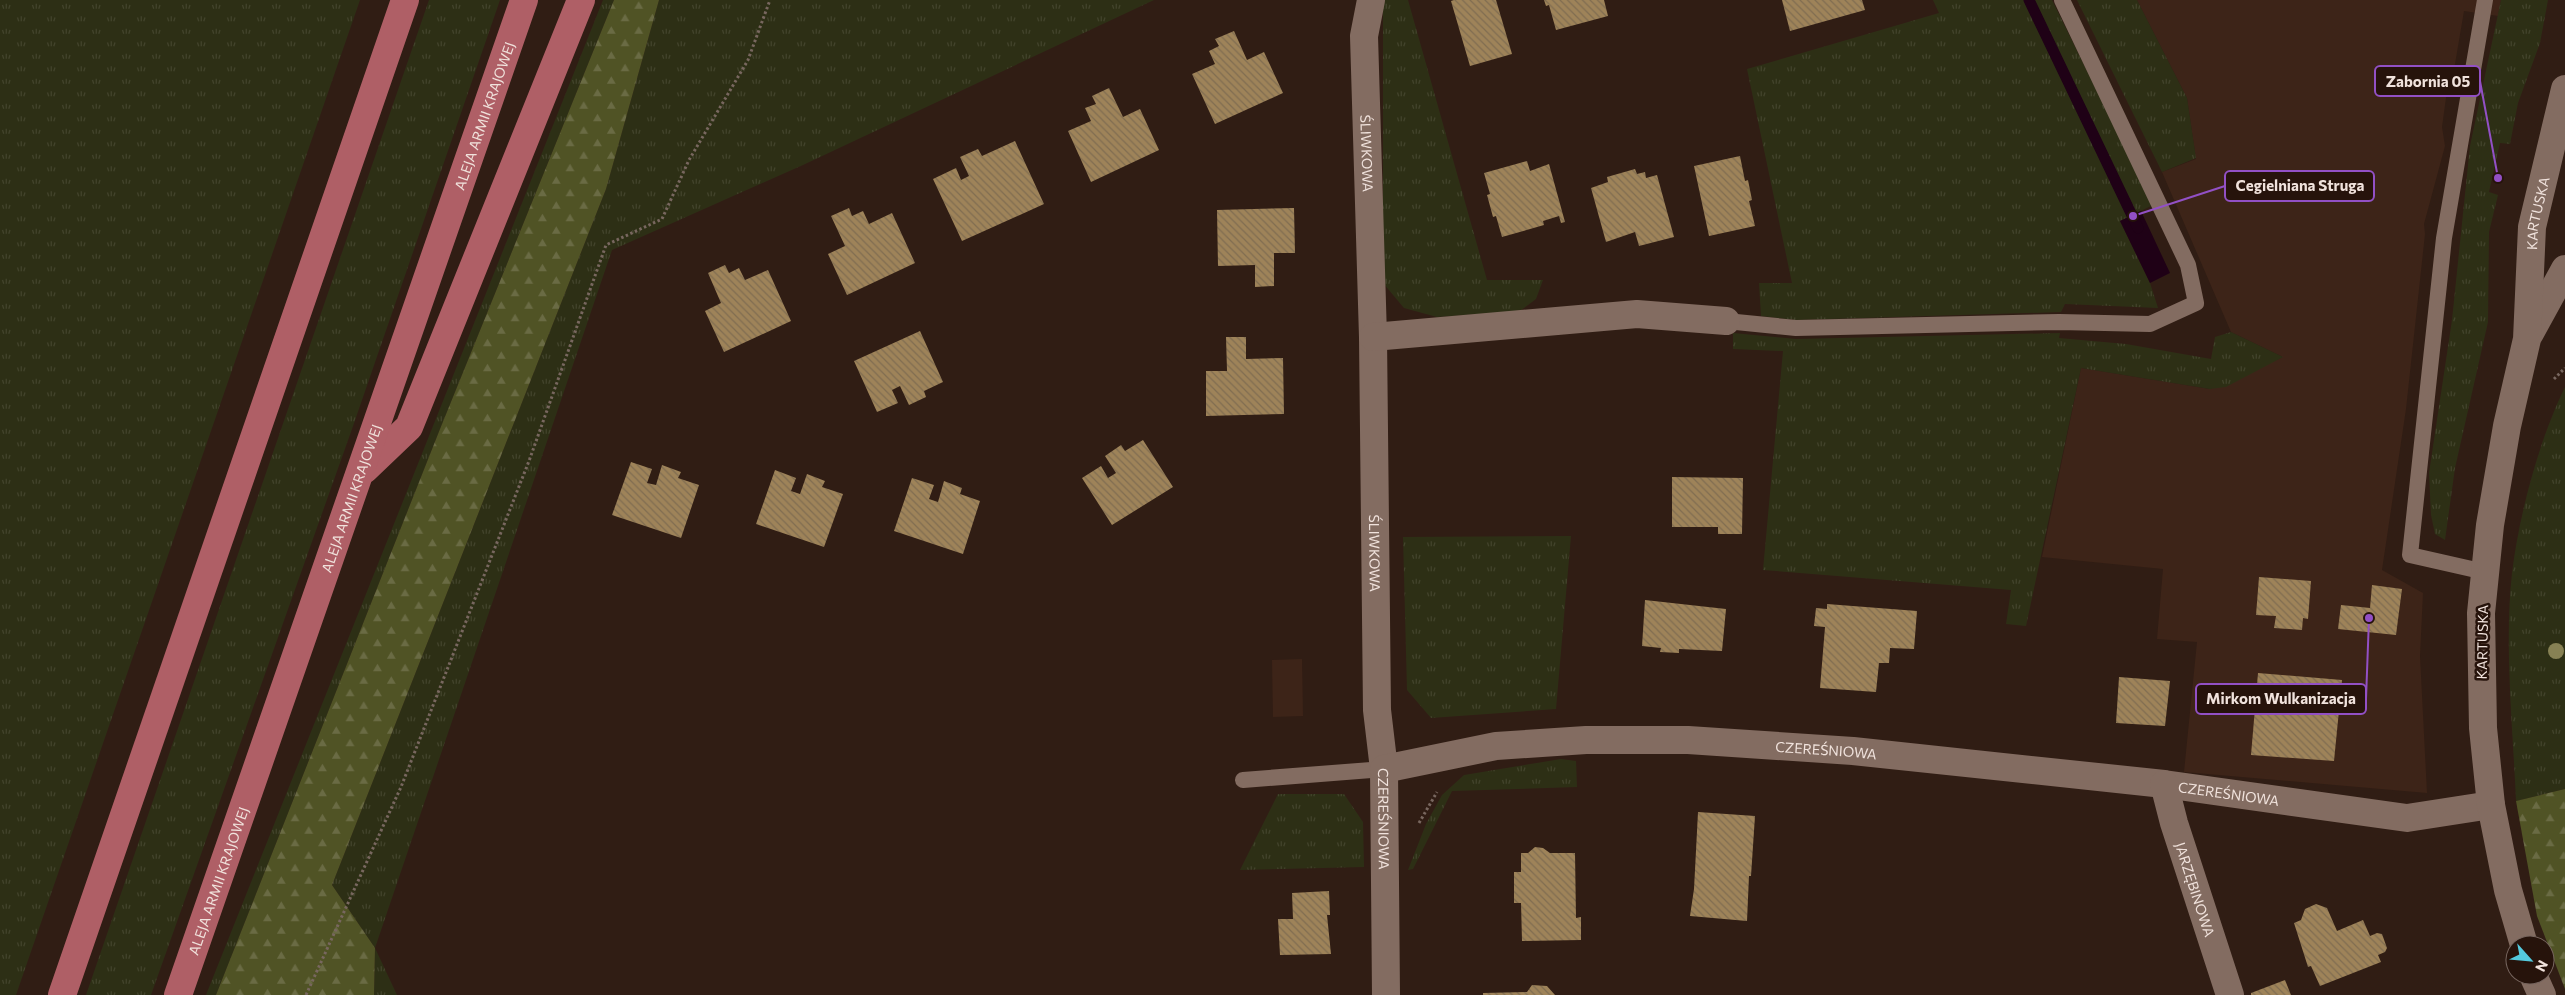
<svg xmlns="http://www.w3.org/2000/svg" width="2565" height="995" font-family="Commissioner,sans-serif">
<style>
.built{fill:#3d2418}
.grass{fill:url(#grass-tufts)}
.forest{fill:url(#forest-firs)}
.water{fill:#1f0116}
.lines{fill:none;stroke-linecap:round;stroke-linejoin:round}
.stream{stroke:#1f0116;stroke-width:11}
.building{fill:url(#building-back-hatch)}
.path{stroke:#78675f;stroke-width:3;stroke-dasharray:2.5 2.5;stroke-linecap:butt}
.lane{stroke:#836c61;stroke-width:16}
.street{stroke:#836c61;stroke-width:28}
.secondary{stroke:#836c61;stroke-width:28}
.primary{stroke:#af5f66;stroke-width:28}
.tree{fill:#878154}
.labels{text-anchor:middle;dominant-baseline:central;stroke-width:5;stroke-linejoin:round;paint-order:stroke}
.street-label{font-size:14px;fill:#f0e2dc;stroke:#26130b}
.leader{fill:none;stroke:#9250c5;stroke-width:2}
.callout-dot{fill:#9250c5;stroke:#26130b;stroke-width:2}
.callout{fill:#26130b;stroke:#9250c5;stroke-width:2}
.callout-label{font-size:15px;text-anchor:middle;font-weight:bold;fill:#f0e2dc}
</style>
<defs>
<pattern id="grass-tufts" width="24" height="20" patternUnits="userSpaceOnUse" patternTransform="scale(1.25)"><rect width="24" height="20" fill="#2d2f15"/><path d="M3 7l-1-3M5 7V3M7 7l1-3M15 17l-1-3M17 17v-4M19 17l1-3" fill="none" stroke="#42432b"/></pattern>
<pattern id="forest-firs" width="22" height="20" patternUnits="userSpaceOnUse" patternTransform="scale(1.25)"><rect width="22" height="20" fill="#505325"/><path d="M5 1l3.5 6h-7zM16 11l3.5 6h-7z" fill="#6a6b44"/></pattern>
<pattern id="building-back-hatch" width="6" height="6" patternUnits="userSpaceOnUse" patternTransform="scale(1.25)"><rect width="6" height="6" fill="#9e8359"/><path d="M-1 5l2 2M0 0l6 6M5-1l2 2" fill="none" stroke="#806d51"/></pattern>
</defs>
<rect width="100%" height="100%" fill="#301d14"/>
<g class="built">
<polygon points="2137,0 2501,0 2498,16 2464,11 2455,64 2449,76 2442,127 2445,146 2424,224 2425,234 2406,409 2382,570 2423,593 2420,656 2427,793 2184,772 2197,642 2157,639 2163,569 2042,557 2081,368 2210,389 2283,357 2231,332 2162,172 2196,159 2187,98"/>
<polygon points="1302,659 1303,716 1273,717 1272,660"/>
</g>
<g class="grass">
<polygon points="0,0 360,0 16,995 0,995"/>
<polygon points="429,0 500,0 352,429 151,995 86,995"/>
<polygon points="603,0 614,0 440,429 216,995 206,995"/>
<polygon points="659,0 1154,0 803,165 612,250 375,948 397,995 374,995 375,948 332,885 606,189"/>
<polygon points="1383,0 1408,0 1487,280 1543,280 1536,299 1520,311 1437,317 1404,308 1383,283"/>
<polygon points="1933,0 2052,0 2153,205 2120,221 2150,283 2158,308 2065,304 2061,312 1796,320 1761,316 1759,283 1792,283 1747,69 1939,13"/>
<polygon points="2077,0 2137,0 2187,98 2196,158 2162,172"/>
<polygon points="2501,0 2548,0 2540,43 2518,103 2510,144 2500,143 2489,192 2498,195 2489,232 2488,322 2455,468 2445,540 2435,534 2431,515 2429,473 2452,320 2470,146"/>
<polygon points="2231,332 2283,357 2226,387 2210,389 2081,368 2026,626 2006,624 2011,590 1763,570 1783,351 1733,349 1733,333 1796,339 2060,333 2059,338 2126,344 2211,359 2215,337"/>
<path d="M2565 387V789L2516 801C2513 729 2504 644 2512 573 2519 515 2539 440 2565 387Z"/>
<polygon points="1571,536 1556,709 1431,718 1407,690 1403,537"/>
<polygon points="1561,759 1576,761 1577,787 1452,791 1413,869 1408,870 1426,824 1442,795 1464,775"/>
<polygon points="1278,794 1344,794 1363,822 1364,867 1240,870"/>
</g>
<g class="forest">
<polygon points="614,0 659,0 606,189 332,885 375,948 374,995 216,995 440,429"/>
<polygon points="2565,789 2565,989 2537,916 2516,801"/>
</g>
<polygon class="water" points="2141,211 2170,273 2150,283 2120,221"/>
<g class="lines">
<polyline class="stream" points="2029,0 2138,228"/>
</g>
<g class="building">
<polygon points="1454,0 1496,0 1512,54 1470,66 1451,1"/>
<polygon points="1544,0 1604,0 1608,16 1556,30 1549,5 1546,6"/>
<polygon points="1782,0 1862,0 1865,10 1790,31"/>
<polygon points="1234,31 1247,60 1264,52 1283,93 1215,124 1192,74 1215,64 1209,51 1219,46 1215,39"/>
<polygon points="1109,88 1123,117 1140,109 1159,150 1091,182 1068,131 1091,121 1085,108 1096,104 1092,96"/>
<polygon points="1015,141 1044,204 962,241 933,179 956,168 961,180 969,176 960,157 978,149 982,156"/>
<polygon points="1740,156 1745,181 1748,180 1752,200 1749,201 1755,226 1709,236 1694,166"/>
<polygon points="1527,161 1530,171 1549,164 1565,222 1561,223 1559,216 1543,221 1544,225 1502,237 1496,216 1493,217 1487,195 1490,194 1484,173"/>
<polygon points="1635,169 1637,174 1645,172 1646,178 1657,175 1674,237 1639,246 1635,232 1606,242 1591,188 1608,182 1607,177"/>
<polygon points="849,208 852,216 863,211 869,224 892,213 915,263 847,295 828,254 845,246 831,216"/>
<polygon points="1294,208 1295,253 1274,253 1274,286 1255,287 1255,265 1218,266 1217,210"/>
<polygon points="725,265 729,273 739,268 745,280 768,270 791,321 724,352 705,311 721,303 708,273"/>
<polygon points="920,331 943,382 924,391 926,397 909,405 900,386 892,390 898,403 877,412 854,361"/>
<polygon points="1226,337 1246,337 1246,359 1283,358 1284,414 1206,416 1206,371 1227,371"/>
<polygon points="1143,440 1173,487 1112,525 1082,478 1101,466 1108,478 1116,473 1105,456 1121,445 1125,451"/>
<polygon points="631,462 652,469 647,483 656,485 662,465 681,472 678,478 699,485 681,538 612,515"/>
<polygon points="775,470 796,478 791,491 800,494 807,474 825,481 822,487 843,494 824,547 756,524"/>
<polygon points="1672,477 1743,478 1742,534 1718,534 1718,527 1672,527"/>
<polygon points="912,478 934,485 929,499 938,502 944,481 962,488 960,494 980,501 963,554 894,531"/>
<polygon points="2259,577 2311,581 2308,619 2303,618 2302,630 2274,628 2276,616 2256,615"/>
<polygon points="2372,585 2402,589 2396,635 2338,629 2341,605 2370,608"/>
<polygon points="1645,600 1726,609 1722,651 1679,649 1679,653 1660,652 1661,648 1642,646"/>
<polygon points="1827,604 1917,611 1914,649 1890,648 1889,663 1879,663 1876,692 1820,688 1825,627 1814,626 1816,608 1827,609"/>
<polygon points="2258,673 2342,680 2334,761 2251,755"/>
<polygon points="2119,677 2170,681 2165,726 2116,723"/>
<polygon points="1698,812 1755,816 1751,876 1749,876 1747,921 1690,916 1694,889"/>
<polygon points="1535,847 1543,848 1550,853 1575,853 1576,918 1581,917 1581,940 1522,941 1521,903 1514,903 1514,872 1521,872 1521,853 1528,853"/>
<polygon points="1329,891 1330,915 1327,915 1331,954 1280,955 1278,919 1293,919 1292,893"/>
<polygon points="2316,904 2327,908 2337,931 2363,920 2370,936 2377,933 2382,934 2387,948 2385,952 2378,955 2381,962 2320,986 2311,966 2308,967 2294,923 2301,920 2305,909"/>
<polygon points="2285,980 2291,995 2251,995 2251,993"/>
<polygon points="1532,985 1547,986 1555,995 1483,995 1483,993 1527,992"/>
</g>
<g class="lines">
<g class="path">
<polyline points="2554,379 2565,368"/>
<polyline points="1419,823 1437,792"/>
<polyline points="306,995 401,787 529,461 606,245 662,219 689,160 748,60 770,0"/>
</g>
<g class="lane">
<polyline points="1726,321 1796,328 2059,322 2150,324 2196,303 2188,265 2062,0"/>
<polyline points="2485,572 2410,555 2444,238 2485,0"/>
<polyline points="1243,780 1384,769"/>
</g>
<g class="street">
<path id="s1" d="M1371 0 1364 36 1373 337 1377 710 1384 769 1386 995"/>
<polyline points="1373,337 1637,314 1726,321"/>
<path id="s2" d="M1384 769 1496 746 1586 740H1688L1853 751 2164 784 2407 818 2491 805"/>
<path id="s3" d="M2164 784 2174 823 2230 995"/>
</g>
<g class="secondary">
<polyline points="2530,333 2565,269"/>
<path id="s4" d="M2524 945 2508 890 2491 805 2483 728 2481 613 2490 525 2507 426 2527 339 2532 227 2565 89"/>
<polyline points="2533,975 2542,995"/>
</g>
<g class="primary">
<polyline points="365,469 409,427 581,0"/>
<polyline points="62,995 405,0"/>
<path id="s5" d="M178 995 524 0"/>
</g>
</g>
<circle class="tree" cx="2556" cy="651" r="8"/>
<g class="labels">
<g class="street-label">
<text stroke="none"><textPath href="#s5" startOffset="931">ALEJA ARMII KRAJOWEJ</textPath></text>
<text stroke="none"><textPath href="#s1" startOffset="154">ŚLIWKOWA</textPath></text>
<text stroke="none"><textPath href="#s4" startOffset="741">KARTUSKA</textPath></text>
<text stroke="none"><textPath href="#s5" startOffset="526">ALEJA ARMII KRAJOWEJ</textPath></text>
<text stroke="none"><textPath href="#s1" startOffset="554">ŚLIWKOWA</textPath></text>
<text transform="translate(2482 642) rotate(-89)">KARTUSKA</text>
<text stroke="none"><textPath href="#s2" startOffset="445">CZEREŚNIOWA</textPath></text>
<text stroke="none"><textPath href="#s2" startOffset="850">CZEREŚNIOWA</textPath></text>
<text stroke="none"><textPath href="#s1" startOffset="820">CZEREŚNIOWA</textPath></text>
<text stroke="none"><textPath href="#s5" startOffset="121">ALEJA ARMII KRAJOWEJ</textPath></text>
<text stroke="none"><textPath href="#s3" startOffset="110">JARZĘBINOWA</textPath></text>
</g>
</g>
<path class="leader" d="M2498 178L2480 81M2133 216L2225 186M2369 618L2366 699"/>
<g class="callout-dot">
<circle cx="2498" cy="178" r="5"/>
<circle cx="2133" cy="216" r="5"/>
<circle cx="2369" cy="618" r="5"/>
</g>
<g class="callout">
<rect x="2375" y="66" width="105" height="30" rx="5"/>
<rect x="2225" y="171" width="149" height="30" rx="5"/>
<rect x="2196" y="684" width="170" height="30" rx="5"/>
</g>
<g class="callout-label">
<text x="2428" y="87">Zabornia 05</text>
<text x="2300" y="191">Cegielniana Struga</text>
<text x="2281" y="704">Mirkom Wulkanizacja</text>
</g>
<g transform="translate(2530 960) rotate(117)"><circle r="24" fill="#26130b" stroke="#77665f"/>
<path d="M0-4L9 19L0 12L-9 19Z" fill="#54cade"/>
<text y="-8" font-size="14" font-weight="bold" text-anchor="middle" fill="#f0e2dc">N</text>
</g>
</svg>
